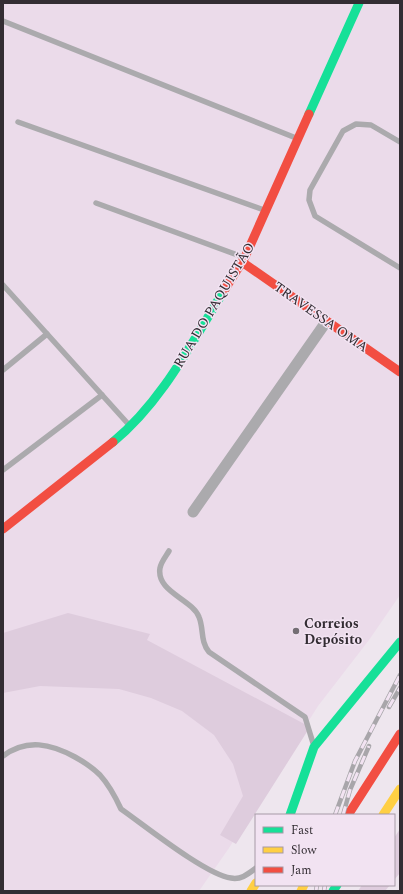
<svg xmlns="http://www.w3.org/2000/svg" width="403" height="894" font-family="Spectral,serif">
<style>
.built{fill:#ebdbea}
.green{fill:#deccdd}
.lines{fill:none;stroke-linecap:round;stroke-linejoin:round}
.lane{stroke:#abaaad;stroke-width:5.5}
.street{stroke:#abaaad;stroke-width:11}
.fast{stroke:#16e098;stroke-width:9}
.slow{stroke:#ffcf43;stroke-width:9}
.jam{stroke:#f24e42;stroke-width:9}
.rail-casing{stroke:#a8a6aa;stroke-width:4.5}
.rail{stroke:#f2e3f2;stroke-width:3;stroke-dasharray:9;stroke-linecap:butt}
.poi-dot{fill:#746e74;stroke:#f2e3f2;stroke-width:1.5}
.labels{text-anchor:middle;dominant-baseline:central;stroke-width:3;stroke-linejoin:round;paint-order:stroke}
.street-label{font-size:14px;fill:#332d33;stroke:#f2e3f2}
.poi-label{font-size:14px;font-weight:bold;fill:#332d33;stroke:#f2e3f2;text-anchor:start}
</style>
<rect width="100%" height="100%" fill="#eee6ee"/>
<polygon class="built" points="3,3 400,3 400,595 369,640 318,706 229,848 199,891 3,891"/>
<g class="green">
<polygon points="68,613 150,634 147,640 310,727 236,844 220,835 243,796 233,764 214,735 182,711 151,698 119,689 40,686 3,693 3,633"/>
<polygon points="400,829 400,873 394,880 394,838"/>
<polygon points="362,885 390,885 385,891 358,891"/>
</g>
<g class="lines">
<g class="lane">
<polyline points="3,21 296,138"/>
<polyline points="18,122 264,210"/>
<polyline points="400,142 371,125 356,124 343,131 310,190 309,200 315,216 400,268"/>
<polyline points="96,203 243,257"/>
<polyline points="3,285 130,426"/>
<polyline points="3,370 47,334"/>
<polyline points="3,470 102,395"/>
<path d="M169 551C166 556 161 562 160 568 156 592 192 599 199 617 204 629 200 641 209 652L305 717 313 743"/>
<path d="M3 756C27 738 51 744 75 757 84 762 93 768 100 775 109 785 115 796 121 809 144 825 206 875 231 878 241 880 248 874 256 868"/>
</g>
<polyline class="street" points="193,512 326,322"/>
<g class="fast">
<polyline points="309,114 359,3"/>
<path d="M113 442C162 402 192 342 225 289"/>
<polyline points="290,815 314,747 400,642"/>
<polyline points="333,891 337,885"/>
</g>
<g class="slow">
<polyline points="383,815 400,789"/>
<polyline points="251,891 256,883"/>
<polyline points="301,891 304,885"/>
</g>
<g class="jam">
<polyline points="242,262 400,372"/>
<polyline points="225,289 245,257 309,114"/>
<polyline points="3,529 113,442"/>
<polyline points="348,815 400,734"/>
</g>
<g class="rail-casing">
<g id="rail">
<polyline points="389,707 400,688"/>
<polyline points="335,815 355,761 400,675"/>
<polyline points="343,815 350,790 369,746"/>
<polyline points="316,891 317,885"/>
<polyline points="324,891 325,885"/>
</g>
</g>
<use href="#rail" class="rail"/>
</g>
<circle class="poi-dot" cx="296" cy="631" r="4"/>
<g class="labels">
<g class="street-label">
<text transform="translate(214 305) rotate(-59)">RUA DO PAQUISTÃO</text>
<text transform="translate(321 317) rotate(35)">TRAVESSA OMA</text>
</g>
<g class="poi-label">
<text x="304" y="623">Correios<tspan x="304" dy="16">Depósito</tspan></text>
</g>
</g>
<rect width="403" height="894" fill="none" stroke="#332d33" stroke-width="8"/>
<rect x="255" y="814" width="140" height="72" fill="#f2e3f2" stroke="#a69aa6"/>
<rect x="263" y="827" width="20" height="6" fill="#16e098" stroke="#a69aa6"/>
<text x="291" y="834" font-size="12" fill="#332d33">Fast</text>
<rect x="263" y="847" width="20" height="6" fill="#ffcf43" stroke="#a69aa6"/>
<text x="291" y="854" font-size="12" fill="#332d33">Slow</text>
<rect x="263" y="867" width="20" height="6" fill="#f24e42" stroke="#a69aa6"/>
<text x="291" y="874" font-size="12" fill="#332d33">Jam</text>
</svg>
